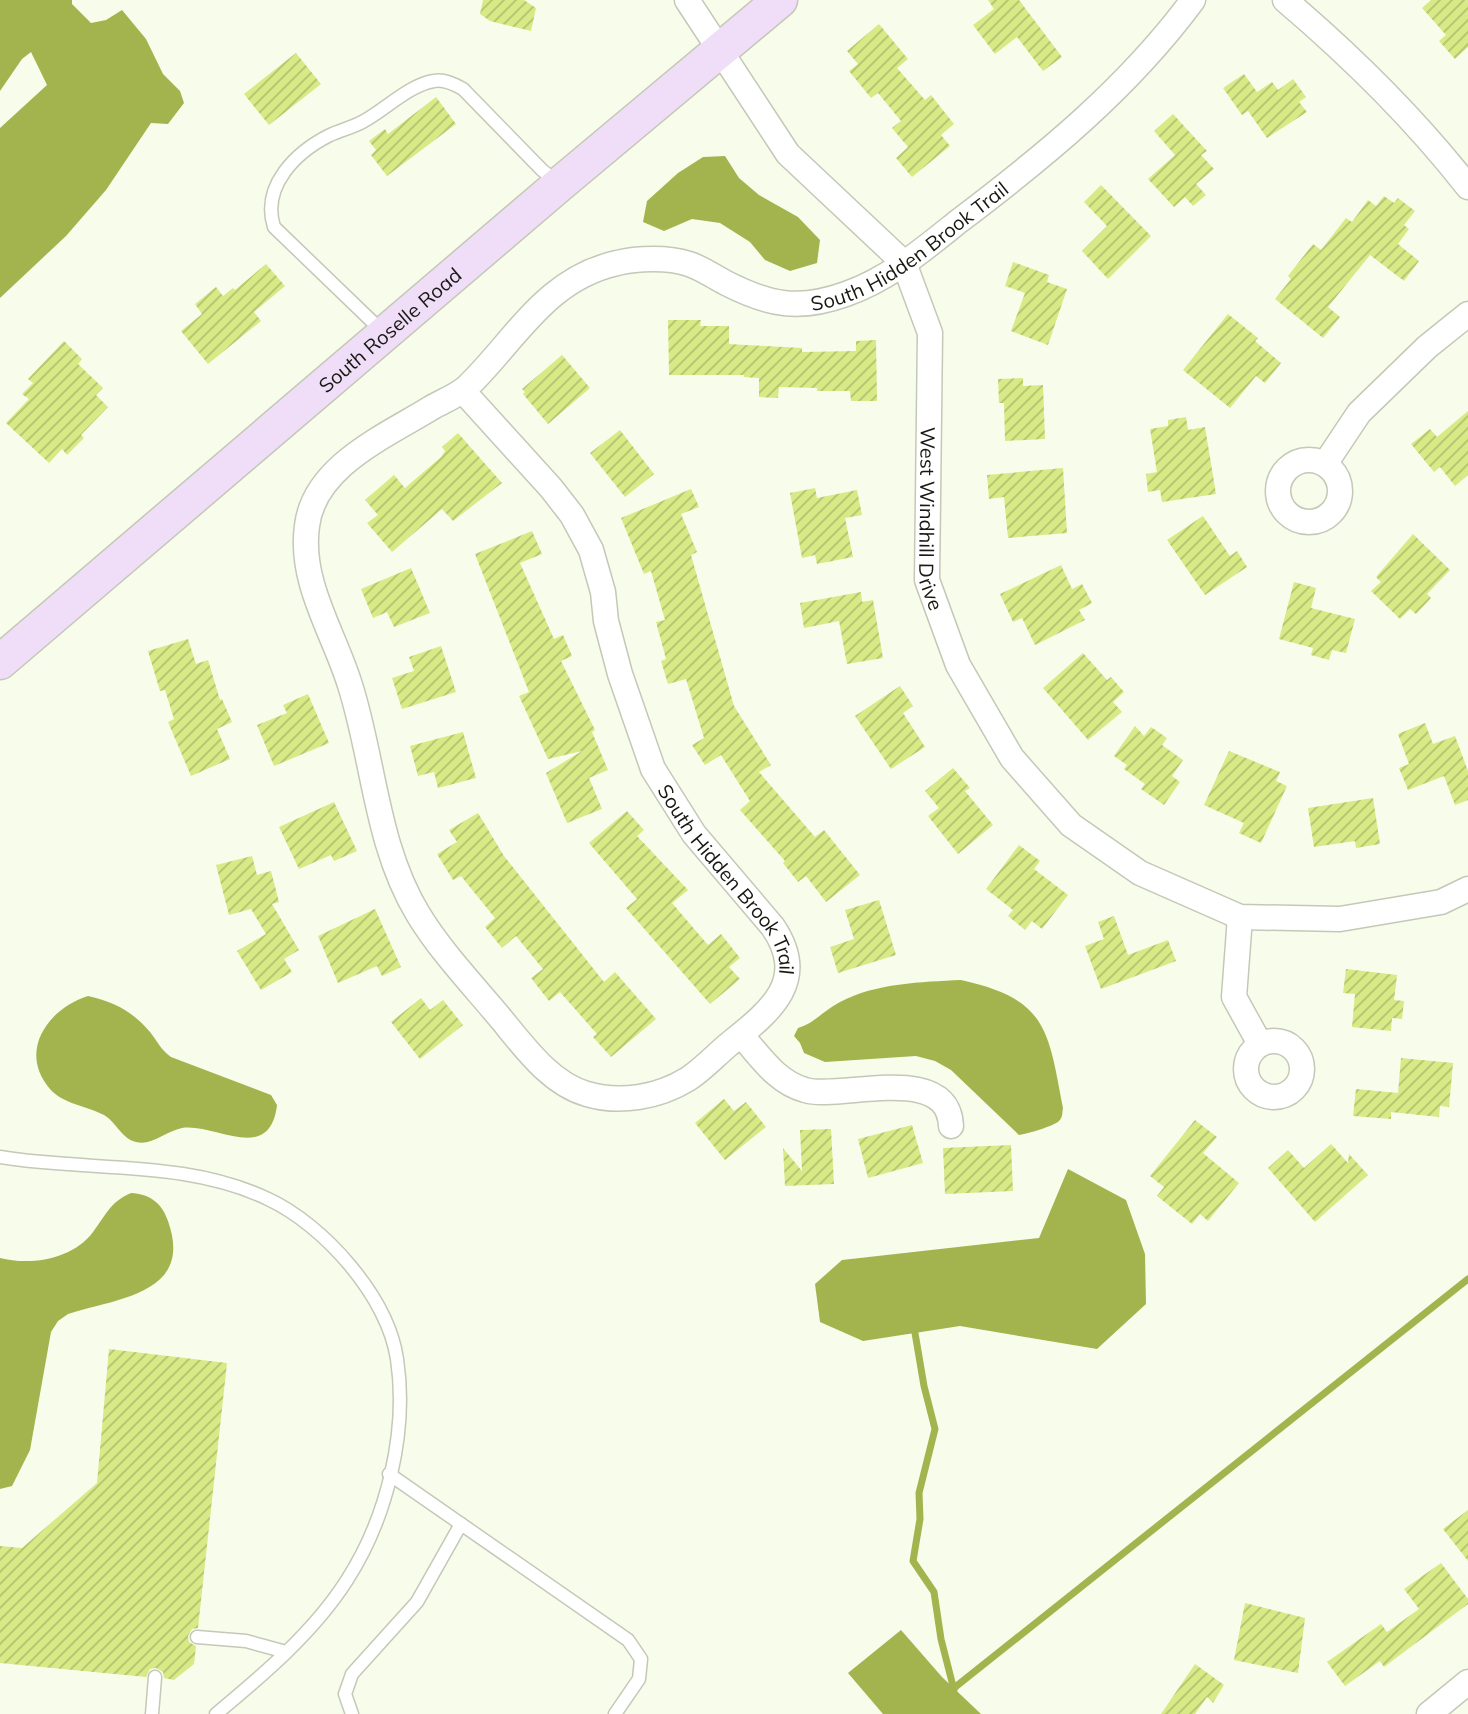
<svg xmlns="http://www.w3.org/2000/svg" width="1468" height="1714" font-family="Mulish,sans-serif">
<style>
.water{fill:#a3b44f}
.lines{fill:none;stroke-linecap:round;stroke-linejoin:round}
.stream{stroke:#a3b44f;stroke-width:7}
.building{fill:url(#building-hatch)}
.service-casing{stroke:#c4c8b7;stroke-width:15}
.minor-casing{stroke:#c4c8b7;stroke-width:27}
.secondary-casing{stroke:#c4c8b7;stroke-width:37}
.service{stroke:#fff;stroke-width:12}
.minor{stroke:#fff;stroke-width:24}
.secondary{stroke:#f0ddf8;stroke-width:34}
.labels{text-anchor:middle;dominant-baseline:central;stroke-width:7;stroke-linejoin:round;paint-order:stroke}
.street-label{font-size:20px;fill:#171812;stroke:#fff}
</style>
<defs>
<pattern id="building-hatch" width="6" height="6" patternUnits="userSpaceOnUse" patternTransform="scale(2)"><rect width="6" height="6" fill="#d7ea85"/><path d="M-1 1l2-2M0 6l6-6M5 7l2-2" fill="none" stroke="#b8c872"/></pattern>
</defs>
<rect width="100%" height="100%" fill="#f8fdeb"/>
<g class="water">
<polygon points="0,0 72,0 72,4 91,23 106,20 122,10 146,39 163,74 180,91 184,103 168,124 151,123 106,190 66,236 0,298 0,128 47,85 31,52 22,59 0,91"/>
<polygon points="725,156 739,178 759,195 798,217 820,240 817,263 790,271 765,260 750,242 720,223 692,219 664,231 643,222 647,201 678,173 703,157"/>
<path d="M961 980C1047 999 1048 1029 1063 1108 1062 1113 1063 1117 1059 1121 1054 1126 1027 1134 1019 1135L951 1070 935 1061 916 1056 825 1062 804 1053 800 1043 794 1036 798 1028C815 1023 824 1010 840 1002 876 983 921 982 961 980Z"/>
<path d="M88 996C115 1002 133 1012 150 1032 158 1042 161 1050 171 1057L271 1095 277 1105C270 1165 215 1123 182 1128 166 1131 152 1146 136 1142 122 1139 116 1122 104 1115 87 1106 63 1104 50 1089 17 1051 49 1008 88 996Z"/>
<polygon points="1068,1169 1126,1200 1145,1254 1146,1304 1097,1349 960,1326 863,1341 820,1322 815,1284 842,1260 1039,1238"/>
<path d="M131 1193C150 1194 162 1203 168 1221 194 1294 118 1298 68 1314L58 1321 51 1332 30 1450 12 1486 0 1489V1258C31 1266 73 1259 93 1232 106 1215 110 1202 131 1193Z"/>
<polygon points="901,1630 942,1677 981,1714 883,1714 848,1673"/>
</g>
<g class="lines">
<g class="stream">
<polyline points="915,1333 924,1386 935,1429 919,1493 920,1519 913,1561 934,1592 941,1639 954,1690"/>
<polyline points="954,1688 1468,1279"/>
</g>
</g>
<g class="building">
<polygon points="483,0 524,0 536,8 531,31 490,21 480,14"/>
<polygon points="988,0 1019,0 1062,57 1043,71 1017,37 995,54 973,25 994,9"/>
<polygon points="1431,0 1468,0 1468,47 1455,59 1439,41 1446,35 1422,8"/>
<polygon points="879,24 908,59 897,68 925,100 931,95 954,124 941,135 950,146 912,177 896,158 908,147 892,128 901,121 878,93 871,98 849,71 858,64 847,51"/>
<polygon points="296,53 321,84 269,125 244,94"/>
<polygon points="1244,74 1257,92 1272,82 1278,90 1293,79 1306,97 1299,102 1307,112 1267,138 1248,111 1242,115 1223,88"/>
<polygon points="436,97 456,124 387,176 371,155 376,150 369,141 385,129 388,134"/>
<polygon points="1173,114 1207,151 1201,155 1214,169 1196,184 1206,195 1193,206 1185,197 1174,207 1148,179 1175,155 1154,131"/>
<polygon points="1101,185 1151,236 1108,279 1082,251 1107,226 1084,202"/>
<polygon points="1384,196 1394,203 1398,198 1415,211 1404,225 1409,229 1398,244 1419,261 1404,281 1370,255 1328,307 1340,317 1323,338 1275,299 1291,279 1288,276 1313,244 1321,250 1346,218 1352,222 1368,200 1376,206"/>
<polygon points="1013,262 1049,275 1047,282 1067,289 1048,345 1011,331 1025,293 1005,286"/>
<polygon points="266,264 285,286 254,312 261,321 208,364 181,331 202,314 195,304 216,287 223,296 233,288 235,290"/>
<polygon points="1228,314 1258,338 1255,341 1281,363 1265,383 1256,376 1230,408 1183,370"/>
<polygon points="668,320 701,320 700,326 729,326 729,344 802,348 802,352 856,351 856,341 876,340 877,401 851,401 850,391 817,391 817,388 779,387 778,398 759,397 759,378 744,377 744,375 669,375"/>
<polygon points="64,341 82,359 78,364 103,388 96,395 108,407 81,435 84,438 67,455 62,449 49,463 6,423 29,399 22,394 33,383 28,379"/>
<polygon points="562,355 590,388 548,424 523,394 525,392 522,389"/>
<polygon points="1023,378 1023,386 1043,385 1045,439 1005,441 1004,403 999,403 998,379"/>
<polygon points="1468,411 1468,475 1455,486 1440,467 1434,472 1411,444 1430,429 1437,437"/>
<polygon points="1186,417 1188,430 1205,427 1216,494 1162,502 1160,490 1148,492 1146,474 1157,472 1150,429 1168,426 1168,420"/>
<polygon points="620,430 654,474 625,497 590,453"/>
<polygon points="458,433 502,483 453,521 442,509 392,552 367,523 378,515 365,500 394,475 405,488 441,457 445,451 442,447"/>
<polygon points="1063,468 1067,533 1008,538 1004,497 989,499 987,475"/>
<polygon points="815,488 817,498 857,490 862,515 845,518 853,557 817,564 815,555 802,558 790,493"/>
<polygon points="691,489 699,507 681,514 697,552 691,555 734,706 771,765 759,772 815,837 824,830 860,875 826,902 806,876 798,882 783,863 785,861 740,810 750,801 721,755 705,765 692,745 704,738 686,679 668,684 661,661 666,659 656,622 665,620 651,571 644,574 621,518"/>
<polygon points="1203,516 1230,556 1237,551 1247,567 1205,595 1167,540"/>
<polygon points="532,531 542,554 520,563 554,639 563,635 572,656 561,661 595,730 592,732 608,770 589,778 602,809 567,823 546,773 582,751 548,759 519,696 529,692 475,554"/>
<polygon points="1413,534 1450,570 1427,594 1431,598 1416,614 1410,609 1400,619 1371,591 1381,582 1376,577"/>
<polygon points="1061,565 1072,589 1082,584 1092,603 1079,610 1085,620 1035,645 1022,618 1013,622 1000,594"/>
<polygon points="411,568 430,613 394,627 387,612 373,618 361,589"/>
<polygon points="1294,582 1316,588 1311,608 1355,619 1346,653 1332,650 1329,660 1311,655 1313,648 1279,639"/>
<polygon points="861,592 862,602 873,600 883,658 847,664 839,621 804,628 800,603"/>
<polygon points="188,639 196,664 208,660 220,700 222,699 232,722 217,729 230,759 191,776 168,722 174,719 165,690 160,691 148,651"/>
<polygon points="441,646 456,692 402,709 392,678 414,671 409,657"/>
<polygon points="1083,653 1107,680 1111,677 1124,692 1113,702 1122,712 1088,740 1043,688"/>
<polygon points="900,686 913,706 903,713 925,747 891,769 855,716"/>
<polygon points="308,694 329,743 274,766 257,725 287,713 283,705"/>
<polygon points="1425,723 1433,744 1455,736 1468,771 1468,800 1455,805 1444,776 1408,790 1399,768 1409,764 1398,734"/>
<polygon points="1135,726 1144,736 1151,727 1167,738 1162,745 1183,760 1172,776 1180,782 1164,805 1141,789 1145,784 1124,769 1127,765 1114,756"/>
<polygon points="463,732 476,778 438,788 434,772 418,776 410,746"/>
<polygon points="1229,751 1280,772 1276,781 1287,786 1261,843 1239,833 1244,823 1204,805"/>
<polygon points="953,768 970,788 965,791 993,825 958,854 928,816 939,808 925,791"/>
<polygon points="1373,798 1380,844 1356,848 1355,841 1314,847 1308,808"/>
<polygon points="334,802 357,851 334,861 331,855 299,869 279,827"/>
<polygon points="627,811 644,830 637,836 688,890 672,903 708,945 721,934 740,958 729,967 740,979 710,1004 626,908 637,899 589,843"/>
<polygon points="478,813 504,856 604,982 615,972 656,1019 611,1057 593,1037 597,1034 560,992 549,1001 531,978 543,969 516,936 502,948 485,927 495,918 461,876 453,880 437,854 457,842 449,830"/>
<polygon points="1019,845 1040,861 1034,869 1068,895 1042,929 1032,921 1025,930 1008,916 1013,910 986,889"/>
<polygon points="252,856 257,875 271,871 279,902 272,904 299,950 284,959 292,972 261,990 237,951 266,934 251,909 229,915 216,865"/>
<polygon points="879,900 896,955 838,973 830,947 854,939 845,910"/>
<polygon points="375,909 401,967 382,976 377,966 338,983 318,936"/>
<polygon points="1114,916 1128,955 1168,940 1176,961 1101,989 1085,946 1104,939 1098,922"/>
<polygon points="1346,969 1397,975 1394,1000 1404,1001 1402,1019 1392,1018 1391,1031 1352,1027 1355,994 1343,993"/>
<polygon points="421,998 430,1010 443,1000 463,1025 420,1059 391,1022"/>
<polygon points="1401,1058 1453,1063 1449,1107 1440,1106 1439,1117 1391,1112 1391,1119 1353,1116 1356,1089 1398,1093"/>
<polygon points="724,1099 734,1111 746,1102 766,1127 725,1160 695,1123"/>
<polygon points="1195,1120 1217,1137 1203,1153 1239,1183 1208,1221 1200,1214 1192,1224 1157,1196 1164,1187 1150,1176"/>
<polygon points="912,1125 923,1163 868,1178 858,1139"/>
<polygon points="831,1129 834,1184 785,1186 783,1148 802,1171 800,1130"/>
<polygon points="1331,1144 1348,1163 1349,1154 1368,1175 1315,1222 1268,1168 1288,1150 1304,1168"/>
<polygon points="1011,1145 1013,1191 945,1194 943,1148"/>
<polygon points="109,1349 227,1363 198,1628 192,1629 188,1636 189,1642 196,1646 194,1664 174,1680 164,1678 163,1672 156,1668 150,1669 146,1677 0,1663 0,1546 22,1548 97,1483"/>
<polygon points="1468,1510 1468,1561 1443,1529"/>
<polygon points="1441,1563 1468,1599 1468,1604 1384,1667 1380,1661 1345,1686 1327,1662 1381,1624 1387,1632 1419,1609 1404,1589"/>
<polygon points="1245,1603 1305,1618 1298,1673 1234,1660"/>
<polygon points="1195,1664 1224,1685 1213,1703 1207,1697 1195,1714 1161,1714"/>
</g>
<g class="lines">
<g class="service-casing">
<g id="service">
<path d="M384 333 274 227C261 186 296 152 330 135 341 130 354 127 364 121 386 109 409 85 434 81 444 79 454 84 463 89L542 170 557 182"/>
<path d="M0 1157C89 1172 184 1159 268 1199 324 1225 388 1297 397 1359 408 1432 387 1518 347 1580 314 1632 263 1675 216 1714"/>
<polyline points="389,1474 628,1640 641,1659 639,1679 615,1714"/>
<polyline points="197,1637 246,1641 286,1652"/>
<polyline points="152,1714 155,1677"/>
<polyline points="352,1714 345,1694 352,1674 417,1602 461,1524"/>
</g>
</g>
<g class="minor-casing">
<g id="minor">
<path id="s1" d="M687 0 788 154 904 263 930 333 927 580 958 665 1012 758 1071 825 1140 873 1240 917 1340 919 1441 902 1468 889"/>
<path d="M1285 0C1352 57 1414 118 1468 187"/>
<path id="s2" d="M463 391 551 488 572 515 591 550 603 592 606 621 620 674 653 769 694 834 773 927C810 982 769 1012 728 1045 715 1056 702 1070 688 1079 659 1097 620 1104 587 1094 551 1084 525 1048 502 1020 474 986 441 952 418 914 376 845 374 760 350 685 334 633 299 582 307 526 314 466 386 436 431 408 443 401 457 396 467 387 515 341 545 279 617 263 637 258 669 257 689 264 702 268 714 277 726 283 769 305 799 311 846 294 889 279 924 249 959 221 1045 156 1129 87 1193 0"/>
<circle cx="1309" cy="491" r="31"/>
<polyline points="1325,464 1359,413 1427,347 1468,314"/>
<polyline points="1240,917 1234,997 1260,1044"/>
<path d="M741 1035C760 1056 776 1082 805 1090 839 1101 948 1061 951 1126"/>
<circle cx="1274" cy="1069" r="28"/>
<polyline points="1429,1714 1468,1682"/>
</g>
</g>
<g class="secondary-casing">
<g id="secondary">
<path id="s3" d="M0 662 560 184 780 0"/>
</g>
</g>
<use href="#service" class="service"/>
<use href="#minor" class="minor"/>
<use href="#secondary" class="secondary"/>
</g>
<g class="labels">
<g class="street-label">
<text stroke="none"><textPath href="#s2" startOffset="2326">South Hidden Brook Trail</textPath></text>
<text stroke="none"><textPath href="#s3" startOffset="512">South Roselle Road</textPath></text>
<text stroke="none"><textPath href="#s1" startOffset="604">West Windhill Drive</textPath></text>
<text stroke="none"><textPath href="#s2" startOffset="568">South Hidden Brook Trail</textPath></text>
</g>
</g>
</svg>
